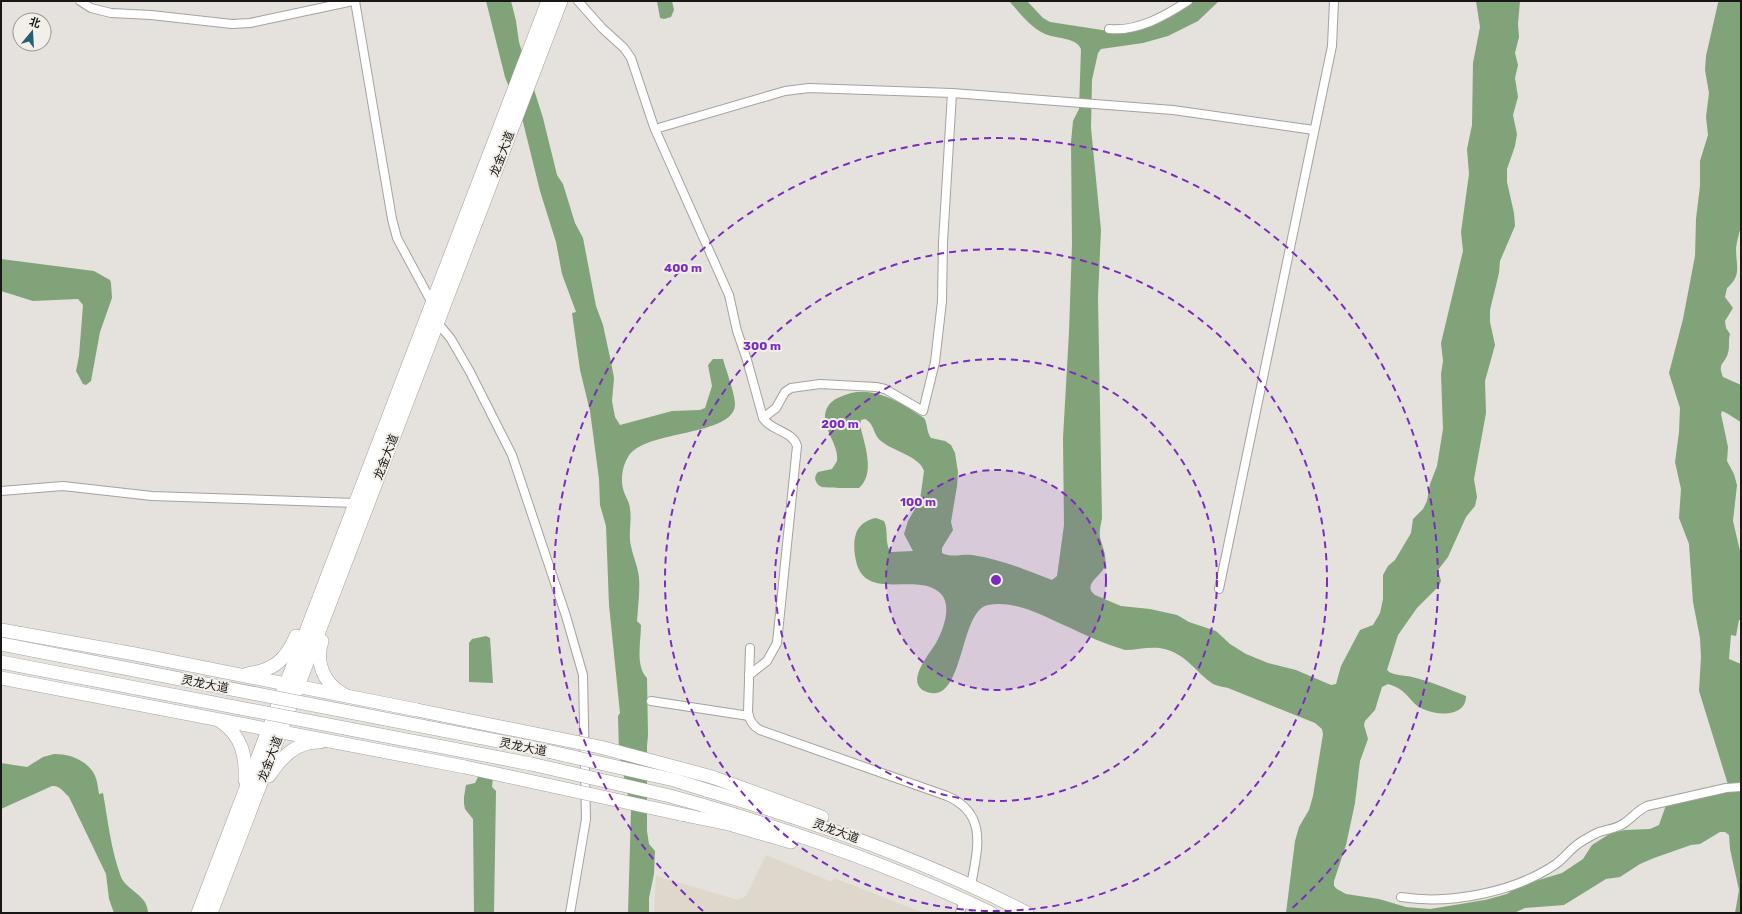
<svg xmlns="http://www.w3.org/2000/svg" width="1742" height="914" font-family="Rubik,'Noto Sans SC',sans-serif">
<style>
.built{fill:#ded7cb}
.water{fill:#81a379}
.lines{fill:none;stroke-linecap:round;stroke-linejoin:round}
.minor-casing{stroke:#a5a29d;stroke-width:10}
.primary-casing{stroke:#a5a29d;stroke-width:14}
.minor{stroke:#fff;stroke-width:8}
.primary{stroke:#fff;stroke-width:13}
.primary-bridge-casing{stroke:#a5a29d;stroke-width:14;stroke-linecap:butt}
.primary-bridge{stroke:#fff;stroke-width:13}
.ring{fill:none;stroke:#7b2cbf;stroke-width:2;stroke-dasharray:7 5}
.labels{text-anchor:middle;dominant-baseline:central;stroke-width:4;stroke-linejoin:round;paint-order:stroke}
.street-label{font-size:12px;fill:#191716;stroke:#f2efe9}
.centre{fill:#7b2cbf;stroke:#f2efe9;stroke-width:2}
.ring-label{font-size:12px;text-anchor:middle;font-weight:bold;fill:#7b2cbf;stroke:#f2efe9;stroke-width:4;stroke-linejoin:round;paint-order:stroke}
</style>
<rect width="100%" height="100%" fill="#e5e1dc"/>
<polygon class="built" points="766,855 832,882 834,878 924,913 654,913 656,876 738,900 746,896"/>
<g class="water">
<path d="M486 1H511L516 21 519 42 543 118 557 175 563 184 575 223 583 238 596 306 603 325 611 362 614 378 612 401 615 417 620 425 672 411 700 410 705 408 712 386 708 365 713 359H723C726 370 735 394 735 404 735 437 644 429 628 457 622 467 620 481 624 492 626 498 630 503 630 509 632 521 628 534 631 546 633 557 638 566 639 578 640 592 638 607 637 621L641 625C641 641 635 666 647 678L648 735 647 746V831L649 844 655 851 654 874 649 898V913H628L631 811 619 752 618 716 620 713 609 605 606 526 600 505 599 479 590 411 580 370 572 313 576 312 562 274 556 242 540 191 523 122 505 77Z"/>
<polygon points="657,1 672,1 674,10 671,17 664,19 660,18"/>
<path d="M1009 1H1027L1043 18 1050 22 1115 32 1189 4 1192 1H1219L1198 21 1168 36 1143 43 1101 49 1098 53 1092 80 1091 128 1101 230 1098 297 1102 518C1101 524 1099 531 1100 537 1102 546 1107 555 1105 565 1103 576 1081 584 1095 595L1121 606 1150 609 1177 615 1189 622 1216 631 1230 644 1246 654 1268 663 1296 670 1331 685 1336 684 1341 666 1360 630 1373 625 1380 613 1383 599V575L1388 566 1395 560 1411 533 1413 519 1423 509 1427 501 1430 484 1437 466 1443 429 1441 374 1443 361 1441 343 1463 251 1461 232 1469 174 1467 149 1472 125 1473 63 1480 27 1476 1H1520L1518 24 1519 37 1515 53 1518 65 1515 78 1518 97 1513 115 1517 134 1515 146 1507 169V182L1514 213 1515 226 1500 261 1499 273 1490 310V322L1495 345 1485 381 1486 413 1474 479 1477 497 1475 506 1466 517 1448 557 1438 570 1441 581 1439 586 1417 608 1398 635 1387 670C1392 676 1405 675 1412 677 1430 681 1448 689 1466 696 1466 717 1438 716 1423 709 1409 703 1409 690 1388 684L1382 687 1375 710 1365 721 1364 725 1368 739 1360 761 1355 803 1346 845 1334 881V886L1337 889 1346 894 1379 899 1406 907 1430 909 1485 900 1507 894 1519 886 1562 873 1583 859 1592 845 1611 833 1625 830 1650 829 1659 825 1666 805 1730 791 1699 691 1701 657 1700 638 1693 602 1689 544 1679 518 1681 489 1675 462 1679 432 1680 408 1669 373 1683 319 1695 256 1696 219 1700 186V161L1708 135 1706 117 1709 93 1705 70 1706 56 1718 3 1720 1H1741V227C1739 233 1737 241 1736 248 1736 267 1742 275 1727 288L1725 297 1733 308 1725 321 1726 328 1730 334C1728 340 1730 347 1728 353 1725 364 1717 363 1723 377L1741 385V422C1735 419 1728 413 1722 411L1721 414 1728 447 1727 461 1734 474 1737 485 1733 521 1741 555V620H1739L1736 636 1731 635 1729 659 1741 664V913H1735L1739 890 1730 849 1729 835 1725 832H1720L1700 844 1691 845 1654 858 1640 864 1620 877 1606 879 1564 905 1525 908 1514 913H1286L1295 841 1299 827 1309 810 1313 796 1323 734 1322 729 1315 723 1228 688C1224 687 1217 686 1213 684 1197 673 1187 656 1168 650 1153 645 1140 650 1125 650 1105 644 1085 635 1066 626 1041 615 1016 600 988 605 960 610 964 699 931 693 901 687 928 656 936 643 944 629 953 603 939 592 915 572 865 602 856 561 854 552 853 540 857 531 860 524 869 519 876 518L884 521C889 531 884 544 891 552L913 551 904 534 908 521 920 500 924 471C920 456 892 451 881 441 873 435 875 424 865 419L861 420 860 425C864 443 876 473 859 488 854 488 824 488 822 487 815 484 813 477 818 472L832 469 837 461C839 444 824 432 825 415 826 406 832 400 840 397 870 382 900 402 924 418 928 424 926 431 931 438L945 441 951 445 955 453 958 472 957 486 951 522 953 530 942 548V553C950 558 963 554 972 555 1000 559 1026 570 1052 580L1057 576 1064 525 1063 438 1069 332 1072 244 1071 142 1073 121 1079 109 1081 49C1076 37 1056 39 1045 34 1030 27 1020 13 1009 1Z"/>
<polygon points="1,259 94,271 110,280 111,283 112,298 100,332 91,381 86,385 83,384 76,371 79,356 83,305 78,299 33,301 1,291"/>
<polygon points="486,636 490,638 493,683 469,682 469,643 472,639"/>
<path d="M54 754C69 754 84 759 93 772 97 778 98 787 99 794L103 793C108 821 111 850 121 877 126 890 148 895 148 913H114L109 899 106 874 69 797C64 792 59 785 52 786L1 809V763L27 767 43 757Z"/>
<polygon points="479,775 493,777 492,787 496,791 494,913 474,913 473,819 465,809 464,804 464,797 466,785 475,783"/>
</g>
<g class="lines">
<g class="minor-casing">
<g id="minor">
<polyline points="80,1 91,8 111,13 151,15 232,24 250,23 353,1"/>
<polyline points="355,1 392,219 397,238 432,303"/>
<path d="M578 1 602 28 624 48 631 58 654 127 729 295 737 331 747 360 763 418C771 431 793 431 797 446L777 643 767 661 749 675"/>
<path d="M1109 29C1137 32 1165 16 1188 1"/>
<polyline points="655,129 785,91 809,88 952,93 1173,110 1314,130"/>
<polyline points="437,322 451,339 470,372 512,455 566,616 583,675 586,819 570,913"/>
<polyline points="763,418 776,408 785,392 791,388 820,384 876,387 885,389 923,411 935,362 942,301 943,242 952,93"/>
<polyline points="1,491 63,486 152,496 355,503"/>
<polyline points="1219,589 1332,46 1334,1"/>
<path d="M750 648 748 712C749 721 753 726 760 730L947 796C989 814 977 850 971 886"/>
<polyline points="651,701 749,716"/>
<path d="M1401 897C1450 905 1515 892 1556 864 1566 857 1571 847 1584 840 1590 837 1596 832 1603 831 1610 829 1617 828 1623 824 1632 818 1638 810 1647 806L1726 788 1741 787"/>
<polyline points="960,913 964,900"/>
</g>
</g>
<g class="primary-casing">
<g id="primary">
<polyline points="1,630 135,654 417,710"/>
<path d="M322 641C315 661 323 683 343 694"/>
<path d="M247 674C274 670 285 661 296 636"/>
<polyline points="1,678 465,767"/>
<path d="M220 721C242 736 246 755 245 780"/>
<path d="M269 776C281 758 296 741 320 742"/>
<polyline points="712,777 822,817"/>
<path d="M706 790C816 822 925 860 1027 913"/>
<path d="M702 805C801 834 898 868 991 913"/>
<polyline points="680,814 729,824 791,842"/>
<polyline points="198,913 548,1"/>
<polyline points="211,913 561,1"/>
</g>
</g>
<use href="#minor" class="minor"/>
<use href="#primary" class="primary"/>
<g class="primary-bridge-casing">
<g id="primary-bridge">
<polyline points="1,644 534,748 674,780 706,790"/>
<polyline points="1,662 531,764 670,796 702,805"/>
<polyline points="417,710 600,747 712,777"/>
<polyline points="465,767 680,814"/>
</g>
</g>
<use href="#primary-bridge" class="primary-bridge"/>
</g>
<circle cx="996" cy="580" r="110" fill="#7b2cbf" fill-opacity=".12"/>
<g class="ring">
<circle cx="996" cy="580" r="110"/>
<circle cx="996" cy="580" r="221"/>
<circle cx="996" cy="580" r="331"/>
<path d="M703 911A442 442 0 1 1 1289 911"/>
</g>
<g class="labels">
<g class="street-label">
<text transform="translate(502 154) rotate(-69)">龙金大道</text>
<text transform="translate(386 457) rotate(-69)">龙金大道</text>
<text transform="translate(205 684) rotate(11)">灵龙大道</text>
<text transform="translate(523 747) rotate(11)">灵龙大道</text>
<text transform="translate(270 759) rotate(-69)">龙金大道</text>
<text transform="translate(836 831) rotate(20)">灵龙大道</text>
</g>
</g>
<circle cx="996" cy="580" r="6" class="centre"/>
<g class="ring-label">
<text x="683" y="272">400 m</text>
<text x="762" y="350">300 m</text>
<text x="840" y="428">200 m</text>
<text x="918" y="506">100 m</text>
</g>
<rect width="1742" height="914" fill="none" stroke="#191716" stroke-width="4"/>
<g transform="translate(32 32) rotate(18)"><circle r="19" fill="#f2efe9" stroke="#9b9995"/>
<path d="M0-3L7 15L0 10L-7 15Z" fill="#245f78"/>
<text y="-6" font-size="11" font-weight="bold" text-anchor="middle" fill="#191716">北</text>
</g>
</svg>
